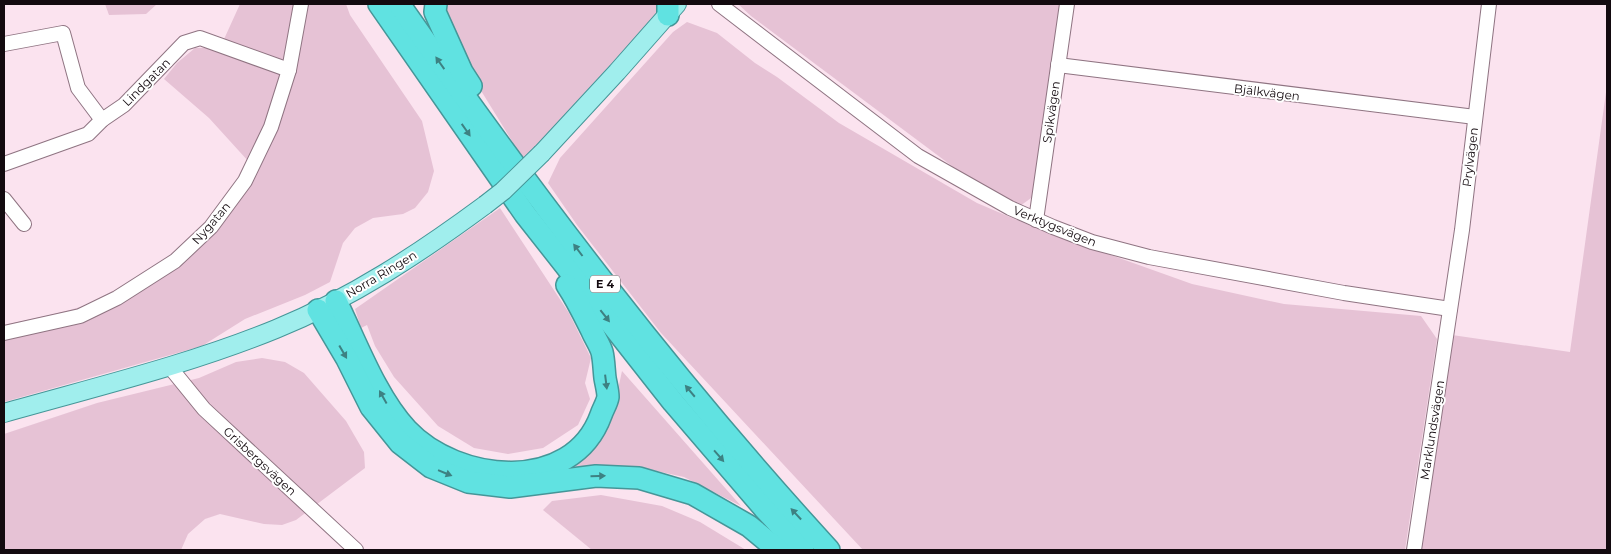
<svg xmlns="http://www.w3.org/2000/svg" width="1611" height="554" font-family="Montserrat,sans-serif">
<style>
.green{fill:#e6c2d5}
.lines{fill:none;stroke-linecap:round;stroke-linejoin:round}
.minor-casing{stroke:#8f7482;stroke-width:16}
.major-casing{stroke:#459698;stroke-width:20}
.highway-casing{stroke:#459698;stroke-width:24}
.minor{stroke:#fff;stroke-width:14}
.major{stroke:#a0eeed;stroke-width:18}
.highway{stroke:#60e2e1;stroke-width:21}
.major-bridge-casing{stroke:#459698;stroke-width:20;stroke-linecap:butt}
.major-bridge{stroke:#a0eeed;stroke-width:18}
.oneway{fill:#3d8182}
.labels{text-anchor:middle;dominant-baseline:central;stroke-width:4;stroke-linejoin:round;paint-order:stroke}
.shield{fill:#fff;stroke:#5a5457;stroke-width:1}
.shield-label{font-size:11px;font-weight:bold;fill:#130a0f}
.street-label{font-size:12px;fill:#130a0f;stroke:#fff}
</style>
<rect width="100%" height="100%" fill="#fbe3ef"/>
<g class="green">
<polygon points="105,4 157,4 146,14 109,15"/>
<path d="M240 4H346L350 15 422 121 434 171 428 192 415 208 403 214 373 218 355 228 343 243 330 282 305 295 245 319 202 346 4 402V325C30 319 64 313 89 304 134 286 185 251 215 213 228 197 238 179 249 162L209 118 164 79 177 63 195 48H220Z"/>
<polygon points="443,4 662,4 655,21 566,118 523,159 480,89"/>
<polygon points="738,4 1064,4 1038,193 1020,206 956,169 751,16"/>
<polygon points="687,22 717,33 755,63 777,77 839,123 977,203 1038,229 1192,284 1284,304 1421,316 1437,339 1405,550 863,550 661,333 577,225 548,183 560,158 673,32"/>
<polygon points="1607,85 1607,550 1421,550 1452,335 1570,352"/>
<polygon points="500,208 569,313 591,358 585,383 590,399 578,425 543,448 508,454 474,448 438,426 394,377 375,346 367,325 361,328 355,309"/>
<polygon points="262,358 285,362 304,373 346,421 364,452 365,468 296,520 282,525 264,524 220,514 205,519 188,534 181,550 4,550 4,434 97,403 199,378 236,362"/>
<polygon points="622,371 741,506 684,477 638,467 572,467 591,451 614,408"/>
<polygon points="601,495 662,506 700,522 746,550 592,550 543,510 552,501"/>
</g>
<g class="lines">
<g class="minor-casing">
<g id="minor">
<polyline points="719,4 918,156 1010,208 1053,227 1092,242 1149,257 1344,293 1450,309"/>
<polyline points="4,44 63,33 78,88 102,120"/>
<polyline points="1058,65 1475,117"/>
<polyline points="4,164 88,134 102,120 124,105 184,43 200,38 289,70"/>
<polyline points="4,199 24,224"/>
<polyline points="1036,220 1067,4"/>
<polyline points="4,333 80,316 117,298 175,261 211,227 245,181 271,127 289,70 301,4"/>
<polyline points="169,366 204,409 356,550"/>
<polyline points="1414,550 1462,230 1489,4"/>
</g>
</g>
<g class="major-casing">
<g id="major">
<polyline points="542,153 617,72 677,4"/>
<path d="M4 413C95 387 188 365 276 329 352 298 420 253 485 205"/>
</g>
</g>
<g class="highway-casing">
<g id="highway">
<polyline points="379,4 525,214 673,402 764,508 803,550"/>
<path d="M399 4C532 194 672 379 829 550"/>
<polyline points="436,4 435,12 462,72 471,86"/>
<polyline points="668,15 668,4"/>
<path d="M336 301C356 342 376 397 407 430 457 483 572 495 601 415 603 409 607 403 608 397 608 391 606 384 605 378 604 370 604 360 602 352 600 345 595 338 592 331 584 315 577 300 567 285"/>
<polyline points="318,310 347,359 371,407 400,443 431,467 468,482 510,487 596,476 639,478 693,494 749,526 778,550"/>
</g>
</g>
<use href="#minor" class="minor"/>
<use href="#major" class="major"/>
<use href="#highway" class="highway"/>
<g class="major-bridge-casing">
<polyline id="major-bridge" points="485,205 503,191 542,153"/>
</g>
<use href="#major-bridge" class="major-bridge"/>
</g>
<defs><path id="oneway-solid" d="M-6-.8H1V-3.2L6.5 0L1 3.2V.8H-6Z" transform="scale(1.25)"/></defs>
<g class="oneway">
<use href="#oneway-solid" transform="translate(440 63) rotate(-125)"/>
<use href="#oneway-solid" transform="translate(466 130) rotate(55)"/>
<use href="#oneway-solid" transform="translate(578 250) rotate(-127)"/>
<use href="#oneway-solid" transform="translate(605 316) rotate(52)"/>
<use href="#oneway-solid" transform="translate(343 352) rotate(60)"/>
<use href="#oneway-solid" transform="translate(606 382) rotate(83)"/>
<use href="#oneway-solid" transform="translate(690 391) rotate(-130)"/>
<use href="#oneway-solid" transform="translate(383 397) rotate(-119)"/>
<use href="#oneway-solid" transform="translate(719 456) rotate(49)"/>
<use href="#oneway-solid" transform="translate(445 473) rotate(22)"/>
<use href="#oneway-solid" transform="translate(598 476) rotate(-1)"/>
<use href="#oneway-solid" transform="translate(796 514) rotate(-133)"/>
</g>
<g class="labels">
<rect class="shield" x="590" y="275.5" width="30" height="17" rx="4"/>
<g class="shield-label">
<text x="605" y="284">E 4</text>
</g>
<g class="street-label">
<text transform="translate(146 82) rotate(-45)">Lindgatan</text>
<text transform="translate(1267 92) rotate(7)">Bjälkvägen</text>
<text transform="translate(1051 112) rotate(-82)">Spikvägen</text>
<text transform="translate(1470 157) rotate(-83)">Prylvägen</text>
<text transform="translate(211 223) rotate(-49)">Nygatan</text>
<text transform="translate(1055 226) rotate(22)">Verktygsvägen</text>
<text transform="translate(381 274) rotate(-31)">Norra Ringen</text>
<text transform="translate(1432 430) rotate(-81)">Marklundsvägen</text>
<text transform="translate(260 461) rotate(43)">Grisbergsvägen</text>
</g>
</g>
<rect width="1611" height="554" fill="none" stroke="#130a0f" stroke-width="10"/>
</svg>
